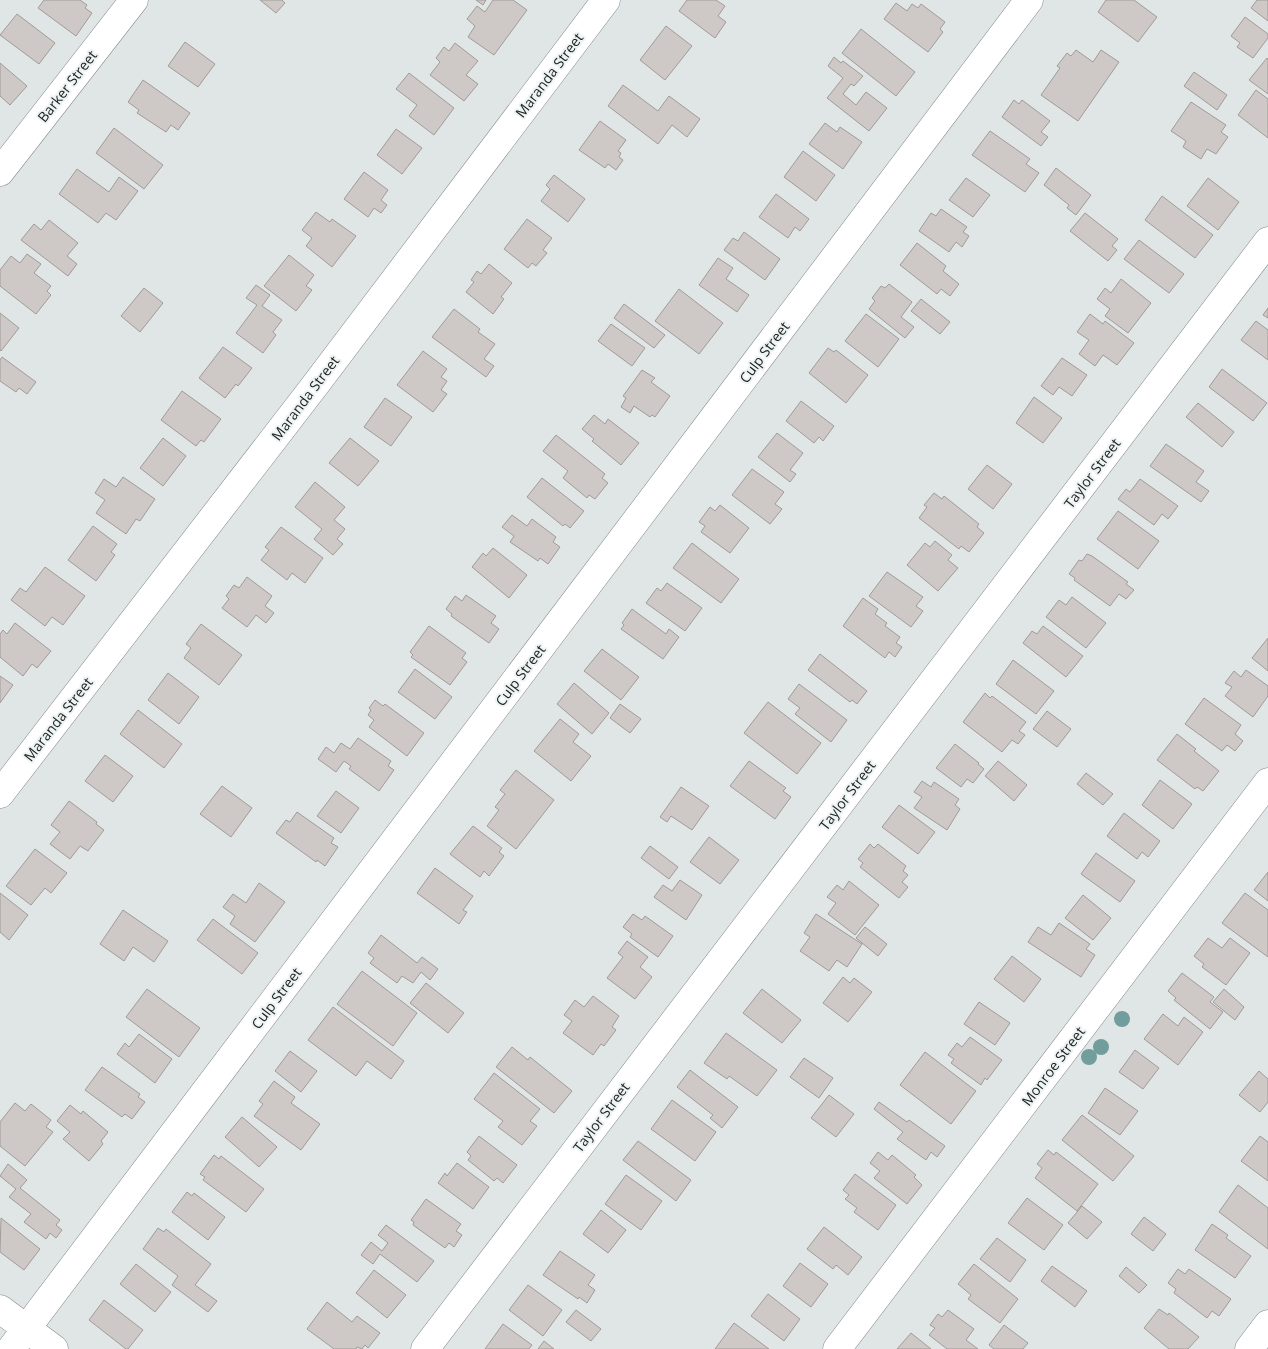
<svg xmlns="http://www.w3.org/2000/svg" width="1268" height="1349" font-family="'Open Sans',sans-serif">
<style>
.building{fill:#cec9c7;stroke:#a09b99}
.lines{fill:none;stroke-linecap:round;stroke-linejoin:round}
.minor-casing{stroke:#858a8a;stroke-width:29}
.minor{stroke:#fff;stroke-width:28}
.tree{fill:#719d9c}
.labels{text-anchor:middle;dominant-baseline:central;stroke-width:4;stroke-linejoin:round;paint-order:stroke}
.street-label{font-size:14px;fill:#202222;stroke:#edf3f3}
</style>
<rect width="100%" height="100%" fill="#e0e6e6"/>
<g class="building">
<polygon points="44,0 80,0 87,5 85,8 92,13 76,36 38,8"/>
<polygon points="260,0 282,0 285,3 276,13"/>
<polygon points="476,0 486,0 483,5"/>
<polygon points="493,0 513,0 527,10 494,55 468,37 475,26 467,19 477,6 485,12"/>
<polygon points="687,0 716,0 725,6 718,16 726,22 715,38 679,11"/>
<polygon points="1106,0 1134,0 1157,17 1138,42 1098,12"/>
<polygon points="1257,0 1268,0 1268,21 1251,8"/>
<polygon points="896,3 907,11 912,4 918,8 921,4 945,22 940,29 943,32 928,52 884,19"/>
<polygon points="17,14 55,43 39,64 0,35"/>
<polygon points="1245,17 1268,34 1268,38 1253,58 1237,47 1240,43 1231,36"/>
<polygon points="666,26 692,46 665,80 640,60"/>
<polygon points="861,29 915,72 896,96 842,53"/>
<polygon points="185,42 215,64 198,87 168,66"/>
<polygon points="455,43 478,61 466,75 478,84 464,101 430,75 440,62 436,58 444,47 449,51"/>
<polygon points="1076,50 1093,62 1101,50 1119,62 1078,121 1041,95 1060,68 1057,66 1067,53 1071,56"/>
<polygon points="834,57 841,63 843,61 863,76 854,86 851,84 843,94 856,105 866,92 887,108 869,131 827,98 843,78 828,66"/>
<polygon points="1267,58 1268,59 1268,94 1249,80"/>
<polygon points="0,63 27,86 10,105 0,96"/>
<polygon points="1194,72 1227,95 1217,110 1184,86"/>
<polygon points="409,73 454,108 434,135 409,116 417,105 396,89"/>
<polygon points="143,80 190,113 178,130 171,125 166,132 137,113 139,110 128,102"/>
<polygon points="623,85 658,111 669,96 700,119 687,137 672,125 658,144 608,106"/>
<polygon points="1256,90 1268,99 1268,138 1238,115"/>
<polygon points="1014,100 1019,104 1022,100 1050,121 1041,132 1048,137 1041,146 1002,117"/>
<polygon points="1191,102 1226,125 1221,132 1228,137 1216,154 1207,149 1201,159 1183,147 1186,141 1171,131"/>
<polygon points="600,121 626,140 618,151 621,153 619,157 623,160 616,170 608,164 605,168 579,150"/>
<polygon points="825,123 837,132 840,127 862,142 843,169 809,144"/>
<polygon points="114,128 163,165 144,189 96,153"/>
<polygon points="396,129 422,148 402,174 377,155"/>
<polygon points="990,131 1030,159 1026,164 1039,173 1025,192 972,155"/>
<polygon points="803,151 835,175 816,201 784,177"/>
<polygon points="1056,168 1091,195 1076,215 1067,208 1069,205 1044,185"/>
<polygon points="77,169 109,192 119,177 138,191 116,220 106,213 98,223 59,194"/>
<polygon points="364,172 388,190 381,200 387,205 381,213 374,208 368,217 344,199"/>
<polygon points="554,175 585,199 568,222 541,201 550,189 546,185"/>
<polygon points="966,178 990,195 973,217 949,200"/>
<polygon points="1208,178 1239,202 1218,230 1187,206"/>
<polygon points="776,194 809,219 800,231 795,227 788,238 759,217"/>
<polygon points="1162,196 1213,235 1195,258 1145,220"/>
<polygon points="941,209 967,227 963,232 969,236 962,247 956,242 949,252 919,231 931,213 936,216"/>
<polygon points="316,212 330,222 332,219 356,236 332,267 306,246 312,238 302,230"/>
<polygon points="1085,213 1118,239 1112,246 1117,250 1108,261 1070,231"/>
<polygon points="527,219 552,238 543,250 547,253 536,266 532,263 528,268 504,249"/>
<polygon points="49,220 78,243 67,256 77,264 68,276 21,240 34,224 41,230"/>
<polygon points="744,232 780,259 765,280 724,250 733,238 738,241"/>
<polygon points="1139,240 1184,274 1169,293 1124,259"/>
<polygon points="917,243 946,266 943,271 959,284 950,296 941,289 937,294 900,265"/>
<polygon points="27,254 41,264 34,273 51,286 47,291 51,295 36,314 0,286 0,270 11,256 20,263"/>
<polygon points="289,255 314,275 306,286 312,290 296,311 264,286"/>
<polygon points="718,258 733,268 726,279 749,295 737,312 699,285"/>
<polygon points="489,264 512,283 501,297 504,299 493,314 466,292 474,282 471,280 477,271 481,274"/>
<polygon points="1121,279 1151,303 1128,333 1105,316 1110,309 1097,299 1105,288 1111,293"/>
<polygon points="889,284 912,302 901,317 914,327 905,338 869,309 875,301 872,298 881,286 885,288"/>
<polygon points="256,285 270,295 262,306 282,320 273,332 276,335 263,353 236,333 257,305 246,298"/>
<polygon points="144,288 163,303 140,332 121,316"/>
<polygon points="679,289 723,323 699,354 655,321"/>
<polygon points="921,299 950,322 940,334 911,311"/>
<polygon points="624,304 665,335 654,348 614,318"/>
<polygon points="1268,308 1268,318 1263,315"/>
<polygon points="454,309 480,329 478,332 495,344 484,359 494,366 486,377 432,337"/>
<polygon points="0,313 19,328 1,351 0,350"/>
<polygon points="866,314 899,339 878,367 845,341"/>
<polygon points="1090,314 1103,324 1105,321 1134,343 1117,365 1103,355 1095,366 1079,354 1089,340 1077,332"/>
<polygon points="1256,321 1268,330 1268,360 1241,340"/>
<polygon points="611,324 645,348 632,366 598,341"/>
<polygon points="223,347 252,368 238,386 236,384 225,398 199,378"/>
<polygon points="828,348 834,352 836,350 868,375 846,403 809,373"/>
<polygon points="423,351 447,369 441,377 447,381 441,390 447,394 433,412 397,385"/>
<polygon points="2,357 36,382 27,394 19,388 16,392 0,381 0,360"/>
<polygon points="1062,358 1087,375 1072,396 1059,387 1053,395 1041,386"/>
<polygon points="1222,369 1267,403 1253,421 1209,387"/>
<polygon points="642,370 655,378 651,382 670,396 655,417 652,415 650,417 634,406 630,413 621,407 626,398 623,396"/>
<polygon points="182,391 221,419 204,442 201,440 196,446 161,420"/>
<polygon points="1034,397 1062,418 1043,443 1016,423"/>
<polygon points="385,398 412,417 391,446 364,427"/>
<polygon points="801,401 834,426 823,441 819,437 814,443 786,421"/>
<polygon points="1198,403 1234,432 1222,447 1186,417"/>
<polygon points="594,415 605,424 608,419 639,443 621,465 592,441 594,439 582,429"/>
<polygon points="777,433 803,453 790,470 796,474 790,482 758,457"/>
<polygon points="556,435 605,474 602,478 608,483 595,499 589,495 587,498 563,478 568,471 543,451"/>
<polygon points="163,438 186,456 163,486 140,468"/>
<polygon points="350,438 379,461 358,486 329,463"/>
<polygon points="1166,444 1204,471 1196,482 1209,491 1201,502 1150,466"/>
<polygon points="987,465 1012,484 993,509 968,489"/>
<polygon points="752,469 784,492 775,504 782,509 770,524 732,495"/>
<polygon points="123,477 155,499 140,521 136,519 126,534 96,513 105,500 95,493 104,479 116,487"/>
<polygon points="542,478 584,511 570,528 565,524 563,526 527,497"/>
<polygon points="1140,479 1178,506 1168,519 1162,514 1154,525 1118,499 1126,489 1130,492"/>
<polygon points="315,482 345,507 334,520 345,529 337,539 343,544 333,555 314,539 322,529 295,507"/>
<polygon points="934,493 942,499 944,496 979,524 977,527 984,533 969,552 961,546 959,549 919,518 927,507 924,505"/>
<polygon points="720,505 749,528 730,553 701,532 705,526 699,522 710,507 715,511"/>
<polygon points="1118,511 1159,541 1138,569 1097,539"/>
<polygon points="512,515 527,526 532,519 556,537 553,542 560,547 548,564 540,558 538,561 510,542 514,536 502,527"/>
<polygon points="93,526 117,544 111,552 115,555 96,581 68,560"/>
<polygon points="281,527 323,558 305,583 292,573 287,580 261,560 269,550 265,547"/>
<polygon points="935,541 952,555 948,560 958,568 938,591 907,565 925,543 930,547"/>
<polygon points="692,543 739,579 721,603 673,568"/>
<polygon points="493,548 527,575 509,598 472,567 483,553 486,556"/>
<polygon points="1087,554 1092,556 1128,582 1126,584 1134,590 1126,599 1119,594 1110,606 1074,580 1075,578 1069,574 1079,560 1082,561"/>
<polygon points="45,567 85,596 63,625 52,617 45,626 11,600 20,588 26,592"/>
<polygon points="887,572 923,597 916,606 923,611 911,627 869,596"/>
<polygon points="247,577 272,596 265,606 274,613 266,623 256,615 247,627 222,608 229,599 226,596 234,585 239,588"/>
<polygon points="667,583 702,608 685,631 646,603 657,588 661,591"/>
<polygon points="466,595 496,616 491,623 499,629 489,643 451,616 452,614 446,609 455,596 462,601"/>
<polygon points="1072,597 1106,623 1086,648 1046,617 1059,600 1066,605"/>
<polygon points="863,598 878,609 875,614 887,623 885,626 900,637 896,643 902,647 895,657 889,652 885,658 843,626"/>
<polygon points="632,609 666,634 669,629 679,637 663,659 621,629 624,625 622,623"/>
<polygon points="15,623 51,651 37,668 32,664 23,676 0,657 0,634 3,630 7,634"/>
<polygon points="201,624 242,655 219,685 184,658 191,648 186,644"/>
<polygon points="429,626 466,653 462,658 467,662 450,685 411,657 413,655 410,652"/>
<polygon points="1043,626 1083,656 1066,677 1023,643 1032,631 1037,634"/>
<polygon points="1268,638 1268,671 1252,658"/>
<polygon points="602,649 639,677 621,700 584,671"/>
<polygon points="820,654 867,691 857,704 852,700 850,702 808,670"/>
<polygon points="1013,660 1054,691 1036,714 996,684"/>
<polygon points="415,669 452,697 435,719 398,692"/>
<polygon points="1246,670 1268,686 1268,696 1253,717 1225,696 1232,687 1225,683 1234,671 1241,677"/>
<polygon points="168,673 199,697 179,724 148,700"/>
<polygon points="0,676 13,685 0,703"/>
<polygon points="574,683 609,713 592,734 557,704"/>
<polygon points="799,684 847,720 831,742 795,714 800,708 788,699"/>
<polygon points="985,693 990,698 992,696 1026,722 1019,731 1025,735 1018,744 1012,740 1002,752 963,722"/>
<polygon points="1204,698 1241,725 1235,734 1243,741 1235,751 1227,745 1222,751 1185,724"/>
<polygon points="375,700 383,706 385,704 424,733 407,756 369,727 374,720 368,715 371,710 369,708"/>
<polygon points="768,702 821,743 797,774 744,733"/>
<polygon points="620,704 641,719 630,733 610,718"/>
<polygon points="138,710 182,744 164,768 120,734"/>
<polygon points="1047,711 1071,729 1057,747 1033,729"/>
<polygon points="560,719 579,734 573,742 591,756 571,781 534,751"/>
<polygon points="1177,734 1196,749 1194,751 1219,771 1203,791 1197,787 1195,789 1157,760"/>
<polygon points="358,738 391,761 388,766 394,770 379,791 349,769 351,766 344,761 336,772 318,759 326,747 334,753 341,743 350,749"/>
<polygon points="955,744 979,763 978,764 984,769 973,783 967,779 961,787 936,768"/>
<polygon points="105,755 133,776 113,802 85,781"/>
<polygon points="749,761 786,788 783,791 791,797 775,819 730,786"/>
<polygon points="998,761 1027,785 1014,801 985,776"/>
<polygon points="516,770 554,800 516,849 487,826 499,810 495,807 505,794 500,790"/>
<polygon points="1086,773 1113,794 1103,805 1077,784"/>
<polygon points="1160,780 1192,804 1173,829 1142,805"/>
<polygon points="922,781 931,787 934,782 959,799 955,805 960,809 947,830 914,808 922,797 914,792"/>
<polygon points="222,786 252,808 231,837 200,814"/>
<polygon points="681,787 709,806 692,830 671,816 667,822 660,817"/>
<polygon points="336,791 359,808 341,833 317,816"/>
<polygon points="69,801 97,822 96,824 104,830 88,851 80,846 70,859 50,844 60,832 51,825"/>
<polygon points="899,805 935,832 918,854 882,827"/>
<polygon points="297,812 334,838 331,843 338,847 325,866 317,860 316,862 276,833 286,820 290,822"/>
<polygon points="1124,813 1160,841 1148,857 1142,852 1137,859 1107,836"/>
<polygon points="473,826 502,848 499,852 504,856 489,876 484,871 480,877 450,854"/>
<polygon points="709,837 739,860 720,884 690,862"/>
<polygon points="870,844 874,848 878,844 906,866 903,871 908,875 902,882 908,887 899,898 860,867 863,863 858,859"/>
<polygon points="650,846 678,867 669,879 641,858"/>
<polygon points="35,849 67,873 51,893 45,888 31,905 6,886"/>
<polygon points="1096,853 1135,881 1120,902 1081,874"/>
<polygon points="435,868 473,896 463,910 467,912 459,924 417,893"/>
<polygon points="1268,872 1268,901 1254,890"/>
<polygon points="680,880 702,895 686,920 654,897 663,885 672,891"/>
<polygon points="849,881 879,905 855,935 828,914 836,903 827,897 837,885 843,890"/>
<polygon points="259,883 285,902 255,942 230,924 235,916 223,907 233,894 246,903"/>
<polygon points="0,893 28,915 9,940 0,932"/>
<polygon points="1245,893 1268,910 1268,957 1222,923"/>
<polygon points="1083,895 1111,918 1093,940 1065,918"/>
<polygon points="123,910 168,941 154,962 133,947 124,961 100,944"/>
<polygon points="633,914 642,920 645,916 673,936 658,957 630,937 632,934 623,927"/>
<polygon points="816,914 862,944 847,967 837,960 829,971 800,951 810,937 804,933"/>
<polygon points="213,919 258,953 242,974 197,940"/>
<polygon points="1059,923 1090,944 1086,949 1095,955 1081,977 1028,942 1038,927 1051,935"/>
<polygon points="865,927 887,944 878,956 856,938"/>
<polygon points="381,935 417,963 422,957 438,969 430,980 421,972 413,983 402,976 397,983 370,963 374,958 368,953"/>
<polygon points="1208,938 1222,948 1230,938 1250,953 1226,985 1202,967 1204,964 1194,956"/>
<polygon points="627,941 648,957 640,967 652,977 635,999 607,978 623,957 618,953"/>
<polygon points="1012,956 1041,979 1024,1002 994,979"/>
<polygon points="362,971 417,1013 393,1046 337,1004"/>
<polygon points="1182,973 1214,997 1210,1002 1223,1012 1210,1029 1174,1000 1176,998 1168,991"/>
<polygon points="843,977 850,983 854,978 872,992 848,1022 823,1003"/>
<polygon points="426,983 464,1013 448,1033 410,1003"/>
<polygon points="147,989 200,1028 179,1057 126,1017"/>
<polygon points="762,989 801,1020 782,1043 743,1013"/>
<polygon points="1224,989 1244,1007 1235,1020 1213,1002"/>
<polygon points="593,996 619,1016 612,1027 616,1030 604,1046 601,1044 593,1055 563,1033 572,1021 564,1015 575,1000 584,1007"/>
<polygon points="979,1002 1010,1023 995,1045 964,1024"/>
<polygon points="333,1007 404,1061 391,1079 367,1061 356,1076 308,1040"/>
<polygon points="1163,1014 1178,1026 1184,1017 1203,1032 1178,1065 1144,1039"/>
<polygon points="726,1033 777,1070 757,1096 729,1076 727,1079 704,1063"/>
<polygon points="139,1034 172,1059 155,1083 117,1054 125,1043 129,1047"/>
<polygon points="970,1037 1002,1060 987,1080 985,1078 981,1085 951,1063 954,1059 948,1055 957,1043 962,1047"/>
<polygon points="512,1047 528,1060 530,1057 572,1091 554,1113 496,1067"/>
<polygon points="1135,1050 1159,1068 1143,1089 1119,1072"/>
<polygon points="290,1051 317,1071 301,1092 275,1071"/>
<polygon points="925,1052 976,1091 951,1124 900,1085"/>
<polygon points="804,1058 833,1078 819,1098 790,1077"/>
<polygon points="102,1067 140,1094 138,1097 145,1102 132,1119 125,1114 122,1117 85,1090"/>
<polygon points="690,1070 738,1107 722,1128 710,1118 713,1115 677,1087"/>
<polygon points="1259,1071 1268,1079 1268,1102 1260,1112 1239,1095"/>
<polygon points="494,1073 540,1109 530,1121 537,1126 522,1145 498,1127 503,1121 474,1099"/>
<polygon points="274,1081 295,1097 291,1103 320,1124 301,1150 254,1116 263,1104 259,1101"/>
<polygon points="1105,1088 1138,1111 1120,1135 1088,1113"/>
<polygon points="829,1095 854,1114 836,1137 811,1118"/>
<polygon points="672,1100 716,1132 695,1161 651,1129"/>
<polygon points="879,1102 907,1122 909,1120 945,1146 937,1157 931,1152 926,1160 897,1139 903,1132 874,1109"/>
<polygon points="15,1103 25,1111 31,1104 51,1120 46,1127 53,1132 25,1166 0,1146 0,1122"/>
<polygon points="70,1105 81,1114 83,1111 108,1132 101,1141 103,1144 89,1161 63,1139 70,1132 57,1121"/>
<polygon points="1082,1115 1134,1156 1113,1181 1062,1140"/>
<polygon points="242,1117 277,1147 259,1167 225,1137"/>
<polygon points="479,1136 517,1165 503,1183 497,1178 494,1181 468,1160 471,1156 467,1152"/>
<polygon points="1260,1136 1268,1142 1268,1181 1241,1161"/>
<polygon points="638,1141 691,1180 676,1201 623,1160"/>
<polygon points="1048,1150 1054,1155 1056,1152 1098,1184 1077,1211 1035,1178 1042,1168 1037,1164"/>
<polygon points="878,1152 888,1160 892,1155 916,1175 914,1177 922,1185 907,1204 874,1178 880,1171 870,1163"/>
<polygon points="214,1155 219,1159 221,1156 264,1189 246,1212 203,1180 205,1177 200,1174"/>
<polygon points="457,1163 489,1187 473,1209 438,1183 445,1173 447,1176"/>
<polygon points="8,1164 27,1180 20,1188 60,1220 56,1225 62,1230 56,1238 50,1233 46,1239 24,1222 31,1214 9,1197 16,1189 0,1176"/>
<polygon points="855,1174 896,1205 878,1230 854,1212 857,1208 845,1199 849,1195 843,1190"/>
<polygon points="626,1175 662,1201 641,1230 605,1204"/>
<polygon points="1238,1185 1268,1208 1268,1249 1219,1212"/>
<polygon points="187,1192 192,1196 194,1193 225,1217 208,1240 172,1212"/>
<polygon points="1027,1198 1063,1225 1044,1250 1008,1223"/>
<polygon points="426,1199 461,1224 456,1231 462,1235 454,1247 449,1243 445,1248 413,1225 414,1222 411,1220"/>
<polygon points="1082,1206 1102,1222 1087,1239 1068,1223"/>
<polygon points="601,1210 626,1230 608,1253 583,1234"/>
<polygon points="1144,1217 1166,1234 1153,1251 1131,1234"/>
<polygon points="1,1218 40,1249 24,1270 0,1252"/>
<polygon points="1212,1224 1228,1235 1226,1238 1251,1256 1235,1278 1195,1250"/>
<polygon points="386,1225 434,1261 417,1282 380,1254 373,1264 361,1255 371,1242 382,1251 388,1243 378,1235"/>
<polygon points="824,1227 862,1257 848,1275 836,1265 833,1269 807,1249"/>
<polygon points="158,1228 164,1232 166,1229 211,1264 195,1285 217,1301 208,1312 172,1285 178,1276 143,1249"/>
<polygon points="997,1238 1026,1260 1010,1282 980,1259"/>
<polygon points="560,1251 595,1275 588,1285 595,1290 587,1303 579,1297 578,1299 543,1275"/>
<polygon points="800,1263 828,1284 811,1307 783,1286"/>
<polygon points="136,1264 171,1292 155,1312 120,1284"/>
<polygon points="974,1264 1018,1299 1000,1323 968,1299 971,1295 958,1284"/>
<polygon points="1052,1266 1087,1291 1075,1307 1041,1281"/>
<polygon points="1126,1267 1147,1285 1139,1293 1119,1276"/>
<polygon points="1178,1269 1185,1274 1189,1269 1231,1299 1219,1316 1212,1311 1207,1318 1174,1293 1176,1289 1168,1283"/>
<polygon points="374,1270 406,1295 387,1318 356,1293"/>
<polygon points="528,1285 562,1310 543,1336 509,1310"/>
<polygon points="768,1294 800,1319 784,1341 751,1316"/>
<polygon points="104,1300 143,1330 128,1349 126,1349 89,1320"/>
<polygon points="327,1302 352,1322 357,1316 380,1333 368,1348 365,1345 362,1349 357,1347 356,1349 334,1349 307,1329"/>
<polygon points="1159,1309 1168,1315 1169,1313 1199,1337 1188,1349 1169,1349 1144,1328"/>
<polygon points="576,1310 601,1329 591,1341 566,1322"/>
<polygon points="948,1310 974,1329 966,1340 978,1349 947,1349 929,1335 935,1328 930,1325 938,1314 942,1317"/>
<polygon points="734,1323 769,1349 715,1349"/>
<polygon points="503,1324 532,1345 529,1349 485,1349"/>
<polygon points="1004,1325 1028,1343 1023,1349 994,1349 989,1345"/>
<polygon points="911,1333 931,1349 897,1349"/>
<polygon points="544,1341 554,1349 538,1349"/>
</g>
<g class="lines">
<g class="minor-casing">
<g id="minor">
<polyline points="0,172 134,0"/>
<polyline points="0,794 316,384 606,0"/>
<polyline points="0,1309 54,1349"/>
<polyline points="11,1349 1029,0"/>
<polyline points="425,1349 1268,241"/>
<polyline points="837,1349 1268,782"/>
<polyline points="1249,1349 1268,1324"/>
</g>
</g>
<use href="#minor" class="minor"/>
</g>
<g class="tree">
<circle cx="1122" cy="1019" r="8"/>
<circle cx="1101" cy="1047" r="8"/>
<circle cx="1089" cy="1057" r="8"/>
</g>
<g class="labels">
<g class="street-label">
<text transform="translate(549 75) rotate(-53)">Maranda Street</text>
<text transform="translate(67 86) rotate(-52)">Barker Street</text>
<text transform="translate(764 352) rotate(-53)">Culp Street</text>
<text transform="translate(305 398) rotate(-53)">Maranda Street</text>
<text transform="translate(1092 473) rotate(-53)">Taylor Street</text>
<text transform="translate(520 675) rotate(-53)">Culp Street</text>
<text transform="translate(58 719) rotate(-52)">Maranda Street</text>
<text transform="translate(847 795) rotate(-53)">Taylor Street</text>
<text transform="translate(276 998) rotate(-53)">Culp Street</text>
<text transform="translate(1053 1066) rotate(-53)">Monroe Street</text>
<text transform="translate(601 1117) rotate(-53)">Taylor Street</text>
</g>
</g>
</svg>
